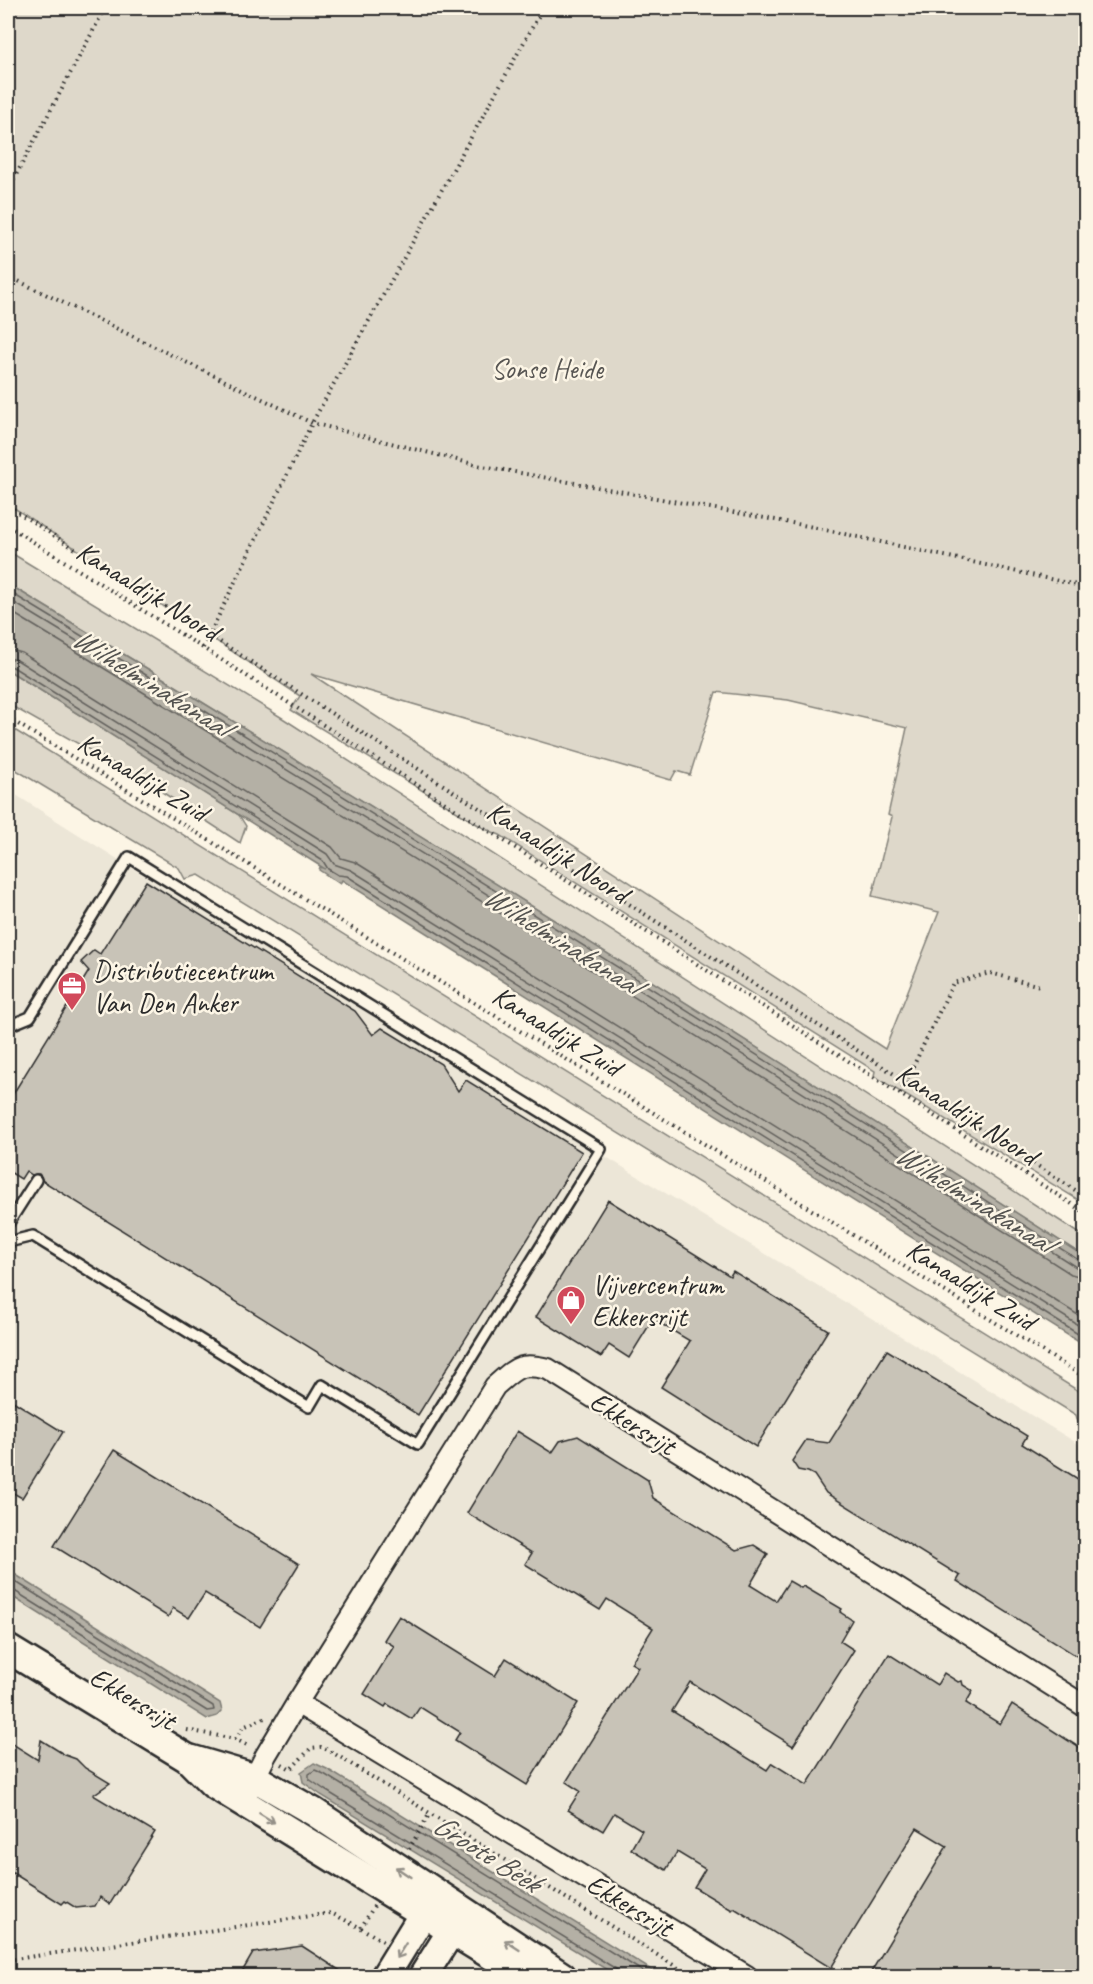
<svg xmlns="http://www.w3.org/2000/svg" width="1093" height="1984" font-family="Caveat,sans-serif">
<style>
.built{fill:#ece6d7}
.green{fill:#ded8ca;stroke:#84827a;stroke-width:1.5;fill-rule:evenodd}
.water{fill:#b4b0a5;stroke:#7d7b74;stroke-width:1.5}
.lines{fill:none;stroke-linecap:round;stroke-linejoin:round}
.shore{stroke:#62605c;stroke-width:1.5}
.building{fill:#c8c3b7;stroke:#2b2b2b;stroke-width:1.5}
.service-casing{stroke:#2b2b2b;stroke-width:14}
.minor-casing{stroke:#2b2b2b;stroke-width:24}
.secondary-casing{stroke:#2b2b2b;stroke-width:32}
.path{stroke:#2b2b2b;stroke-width:4;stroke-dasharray:1.5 4.5;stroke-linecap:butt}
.service{stroke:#fcf5e5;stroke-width:9}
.minor{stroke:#fcf5e5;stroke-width:20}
.secondary{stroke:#fcf5e5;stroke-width:27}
.oneway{stroke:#949088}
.labels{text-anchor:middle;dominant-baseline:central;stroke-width:5;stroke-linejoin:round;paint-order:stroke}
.park-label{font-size:28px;fill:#585653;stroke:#fcf5e5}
.street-label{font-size:28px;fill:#2b2b2b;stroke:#fcf5e5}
.poi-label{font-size:28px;fill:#2b2b2b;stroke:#fcf5e5;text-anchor:start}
.water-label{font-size:30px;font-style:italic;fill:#545350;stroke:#fcf5e5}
</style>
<rect width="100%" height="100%" fill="#fcf5e5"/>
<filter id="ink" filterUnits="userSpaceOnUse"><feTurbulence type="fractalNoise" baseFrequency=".0167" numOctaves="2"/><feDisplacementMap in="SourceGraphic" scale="12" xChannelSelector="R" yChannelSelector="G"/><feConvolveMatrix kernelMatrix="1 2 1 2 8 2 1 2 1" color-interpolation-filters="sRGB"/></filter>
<g filter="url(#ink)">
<polygon class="built" points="8,790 162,887 1085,1448 1085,1976 8,1976"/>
<g class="green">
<path d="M8 8H1085V1204L874 1076 875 1071 500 835 485 829 291 710 300 696 8 504ZM311 674 671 780 676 771 690 775 716 692 788 700 907 728 888 815 892 817 872 896 939 912 885 1049Z"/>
<path d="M8 551 284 719 1068 1226 1085 1237V1257C729 1028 370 803 8 584Z"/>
<polygon points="8,670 239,815 246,826 240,843 153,786 8,704"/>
<polygon points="8,726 1085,1395 1085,1447 1076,1415 199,875 185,879 179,868 8,765"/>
</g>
<g class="water">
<path d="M8 584C370 803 729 1028 1085 1257V1346L342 880 340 884 319 870 320 867 325 869 8 670Z"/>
<polygon points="8,1570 220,1703 222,1711 217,1716 207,1719 8,1594"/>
<polygon points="314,1763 327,1769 661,1976 617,1976 321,1795 303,1782 301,1772"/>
</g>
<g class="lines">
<g class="shore">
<path d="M8 591C368 809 725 1033 1080 1261L1086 1262"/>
<path d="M8 599C367 817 722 1040 1076 1267L1086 1269"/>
<path d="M8 610C365 826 719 1049 1071 1274L1086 1278"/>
<polyline points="8,649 22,653 332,847 341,858 355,862 1086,1320"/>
<polyline points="8,658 17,660 327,854 334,864 351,870 1086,1330"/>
<polyline points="8,666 13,667 323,861 328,869 338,875 347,876 1086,1339"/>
<polyline points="8,1577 213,1706 214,1710 207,1711 13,1590 8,1589"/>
<polyline points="619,1976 616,1969 325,1790 309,1779 309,1774 315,1770 324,1774 650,1976"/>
</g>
</g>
<g class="building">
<polygon points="146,881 355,1011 373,1035 382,1028 441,1064 458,1091 466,1080 582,1152 418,1415 43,1181 39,1174 32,1175 26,1171 21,1179 8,1171 8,1102 89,971 81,962 94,950 100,954"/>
<polygon points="608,1200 730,1276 733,1271 828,1330 756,1447 661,1387 690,1341 653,1319 629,1358 609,1345 601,1357 536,1317"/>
<polygon points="887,1350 1027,1436 1022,1444 1086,1484 1086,1662 957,1581 960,1576 826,1493 814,1475 808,1472 798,1470 792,1461 806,1440 829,1443"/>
<polygon points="8,1398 63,1432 22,1498 8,1490"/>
<polygon points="517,1431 552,1453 560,1441 578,1436 648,1480 653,1498 736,1550 754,1545 768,1554 750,1585 776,1601 789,1581 801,1588 803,1586 842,1609 840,1612 852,1620 840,1641 854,1650 793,1746 690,1682 672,1711 767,1770 772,1763 807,1785 889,1654 937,1685 944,1673 958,1682 962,1681 963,1685 973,1691 966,1703 1000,1724 1012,1704 1086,1752 1086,1977 868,1977 947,1846 917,1828 831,1968 734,1908 732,1910 694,1887 705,1869 677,1852 666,1870 631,1849 642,1830 614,1813 603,1831 568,1810 580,1791 566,1782 638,1667 631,1663 653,1628 607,1599 600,1610 525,1564 532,1553 467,1513"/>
<polygon points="114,1450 299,1564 260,1627 205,1593 189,1618 173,1608 168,1617 54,1546"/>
<polygon points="399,1616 495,1676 506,1658 578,1703 527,1785 455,1740 460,1732 420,1707 412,1719 387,1704 385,1707 364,1694 394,1646 384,1640"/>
<polygon points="41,1740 65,1755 76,1759 85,1768 110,1783 93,1795 155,1832 110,1904 100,1897 95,1906 76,1908 65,1901 62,1904 8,1870 8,1741 38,1760"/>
<polygon points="302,1946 350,1977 239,1977 253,1953"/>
</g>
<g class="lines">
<g class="service-casing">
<g id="service">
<polyline points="8,1026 30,1017 129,857 601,1149 418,1444 322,1385 309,1407 33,1236 8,1242"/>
<polyline points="8,1224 36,1180"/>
</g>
</g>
<g class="minor-casing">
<g id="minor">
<polyline points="297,1703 747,1976"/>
<path d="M249 1789 266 1755 297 1703 495 1386C516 1368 519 1362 548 1369L1086 1707"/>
</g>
</g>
<g class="secondary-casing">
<g id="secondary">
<polyline points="8,1649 187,1758 213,1784 525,1976"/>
<polyline points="191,1759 255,1778 314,1812 562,1976"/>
<polyline points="385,1976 423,1914 439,1909"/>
<polyline points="423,1976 452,1930 451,1914"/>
</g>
</g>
<g class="path">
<polyline points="8,190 102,14 103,8"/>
<polyline points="8,276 312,423 477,465 808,526 1086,587"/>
<polyline points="8,506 1086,1197"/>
<polyline points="8,526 203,648 1086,1213"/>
<polyline points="203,648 312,423 543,8"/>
<polyline points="8,718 132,793 1086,1378"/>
<polyline points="900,1094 953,983 990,973 1040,986"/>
<polyline points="8,1621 17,1627"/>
<polyline points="187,1730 235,1739 249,1746"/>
<polyline points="235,1739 243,1727 267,1717"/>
<polyline points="282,1764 291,1769 311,1748 321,1747 330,1751 691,1976"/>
<polyline points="409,1849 430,1813"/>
<polyline points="361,1928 383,1941"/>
<polyline points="8,1960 331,1913 361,1928 374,1906"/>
</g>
<use href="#service" class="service"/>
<use href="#minor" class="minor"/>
<use href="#secondary" class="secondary"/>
</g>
<defs><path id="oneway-shaft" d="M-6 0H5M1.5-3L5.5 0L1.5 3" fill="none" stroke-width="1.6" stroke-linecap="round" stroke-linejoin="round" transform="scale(1.5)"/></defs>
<g class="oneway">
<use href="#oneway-shaft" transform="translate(267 1818) rotate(32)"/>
<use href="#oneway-shaft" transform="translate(403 1872) rotate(-146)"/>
<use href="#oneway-shaft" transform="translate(512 1945) rotate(-147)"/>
<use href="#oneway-shaft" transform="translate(401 1951) rotate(122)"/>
</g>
</g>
<defs>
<g id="office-pin" transform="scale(1.5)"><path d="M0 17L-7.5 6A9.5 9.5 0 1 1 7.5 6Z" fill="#d1495b" stroke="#fcf5e5"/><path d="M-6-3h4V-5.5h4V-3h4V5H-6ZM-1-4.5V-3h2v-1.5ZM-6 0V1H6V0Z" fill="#fff"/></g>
<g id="shop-pin" transform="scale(1.5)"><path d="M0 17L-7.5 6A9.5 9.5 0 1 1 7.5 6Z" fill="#d1495b" stroke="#fcf5e5"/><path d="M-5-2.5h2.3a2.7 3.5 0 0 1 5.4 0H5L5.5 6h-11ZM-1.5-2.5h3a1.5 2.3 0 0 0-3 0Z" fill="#fff"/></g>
</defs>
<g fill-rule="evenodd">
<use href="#office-pin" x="72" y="986"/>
<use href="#shop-pin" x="571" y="1300"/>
</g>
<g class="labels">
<g class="park-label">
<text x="547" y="368">Sonse Heide</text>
</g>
<g class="street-label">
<text transform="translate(148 591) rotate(32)">Kanaaldijk Noord</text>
<text transform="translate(143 777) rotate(31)">Kanaaldijk Zuid</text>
<text transform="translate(558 852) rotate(33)">Kanaaldijk Noord</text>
<text transform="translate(557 1031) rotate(32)">Kanaaldijk Zuid</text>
<text transform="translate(967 1114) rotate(33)">Kanaaldijk Noord</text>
<text transform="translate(971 1285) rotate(32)">Kanaaldijk Zuid</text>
<text transform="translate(633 1423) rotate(32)">Ekkersrijt</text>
<text transform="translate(133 1698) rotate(31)">Ekkersrijt</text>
<text transform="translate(630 1905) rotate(31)">Ekkersrijt</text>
</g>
<g class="poi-label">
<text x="93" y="970">Distributiecentrum<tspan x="93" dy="32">Van Den Anker</tspan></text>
<text x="592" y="1284">Vijvercentrum<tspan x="592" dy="32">Ekkersrijt</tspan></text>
</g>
<g class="water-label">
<text transform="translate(151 682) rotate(32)">Wilhelminakanaal</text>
<text transform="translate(562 940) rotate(32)">Wilhelminakanaal</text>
<text transform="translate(974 1198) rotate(32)">Wilhelminakanaal</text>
<text transform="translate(487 1853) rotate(32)">Groote Beek</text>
</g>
</g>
<rect width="1093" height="1984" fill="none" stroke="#fcf5e5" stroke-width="30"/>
<rect x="15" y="15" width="1063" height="1954" fill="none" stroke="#2b2b2b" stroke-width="2" filter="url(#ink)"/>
</svg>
